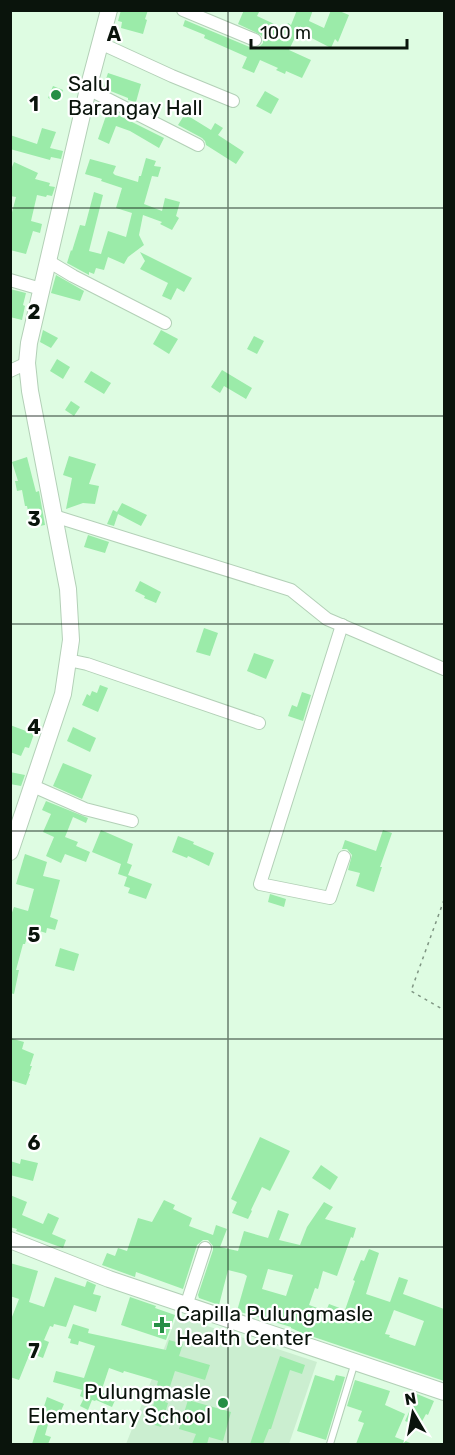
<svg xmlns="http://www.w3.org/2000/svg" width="455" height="1455" font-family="Rubik,sans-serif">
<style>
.built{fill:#cbeed0}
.building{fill:#9beba9;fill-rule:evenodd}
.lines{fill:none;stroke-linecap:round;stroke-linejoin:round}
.lane-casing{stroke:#b3d0b7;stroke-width:8}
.street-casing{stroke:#b3d0b7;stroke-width:14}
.secondary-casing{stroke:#b3d0b7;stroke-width:18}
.path{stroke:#7f9583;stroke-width:1.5;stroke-dasharray:3 4.5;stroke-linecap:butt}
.lane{stroke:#fff;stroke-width:6}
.street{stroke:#fff;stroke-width:12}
.secondary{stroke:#fff;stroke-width:16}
.grid{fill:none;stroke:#0a140c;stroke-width:1.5;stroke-opacity:0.55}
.poi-dot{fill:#268e45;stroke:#fff;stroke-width:2}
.labels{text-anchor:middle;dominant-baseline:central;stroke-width:4.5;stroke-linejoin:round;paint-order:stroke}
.poi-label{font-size:21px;fill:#0a140c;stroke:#fff;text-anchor:start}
.grid-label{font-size:20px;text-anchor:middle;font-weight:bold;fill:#0a140c;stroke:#fff;stroke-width:4.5;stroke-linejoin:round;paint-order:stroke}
</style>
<rect width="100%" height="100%" fill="#defce2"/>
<polygon class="built" points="177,1316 317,1362 289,1444 126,1444"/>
<g class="building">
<polygon points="121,10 148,10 145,19 147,20 143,34 121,28 122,22 118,21"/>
<polygon points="244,10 260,10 257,16 285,29 288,23 291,25 297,10 313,10 309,21 324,28 331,10 337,10 349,15 338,42 335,39 331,48 298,31 289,50 311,60 302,78 286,71 285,74 276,70 278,68 260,60 254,73 242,68 247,57 204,38 205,35 183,26 185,20 252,48 257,48 260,46 263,43 263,38 261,35 238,24"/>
<polygon points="108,73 141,84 136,102 128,100 128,98 103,88"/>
<polygon points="53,86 63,90 59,102 48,98"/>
<polygon points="265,91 279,99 271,114 256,106"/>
<polygon points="108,110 164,138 159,148 130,131 116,126 109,144 98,139"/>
<polygon points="185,114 211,130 215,123 223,128 218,135 244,152 236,164 206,145 205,141 202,138 178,125"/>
<polygon points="42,128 56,132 50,148 63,151 61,159 51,157 50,160 10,149 10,135 37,144"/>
<polygon points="146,158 156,161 154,166 161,167 158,177 152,176 144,204 162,211 165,198 180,202 176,216 179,218 172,230 160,224 162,222 143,215 139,235 144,245 128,257 124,264 108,257 104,270 96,268 94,274 89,272 89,275 67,263 71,250 72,251 80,225 85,226 94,192 103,195 89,251 101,254 108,231 126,237 132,213 116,208 122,188 101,181 102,179 85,174 90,159 116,166 113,173 115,175 138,182 139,176 141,176"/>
<polygon points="14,162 38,173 35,179 50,183 49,186 55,187 52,196 47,195 46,197 37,195 31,221 42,224 40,233 33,231 26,254 10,250 10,220 16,197 10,196 10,172"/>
<polygon points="140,252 192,278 184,292 177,288 171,300 162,296 168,283 140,269 145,261"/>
<polygon points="56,275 84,291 80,301 51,293"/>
<polygon points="10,289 26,293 23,305 25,306 22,320 10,317"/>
<polygon points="43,330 58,338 51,348 40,342"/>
<polygon points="161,330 178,339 169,354 153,344"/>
<polygon points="254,336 264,341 257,354 247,349"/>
<polygon points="57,359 70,367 63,379 50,371"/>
<polygon points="222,370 252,388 246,399 224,386 220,393 211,387"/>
<polygon points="91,371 111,383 104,394 84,382"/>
<polygon points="71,401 80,407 74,416 65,410"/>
<polygon points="69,456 96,464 89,484 99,486 95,504 83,503 66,509 72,478 63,475"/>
<polygon points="27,457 36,492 39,491 45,525 34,527 33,521 30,521 27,506 25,506 22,490 17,491 15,481 18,481 12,462"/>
<polygon points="122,503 147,515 141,526 118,514 114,526 107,524 113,510 117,512"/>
<polygon points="88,535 109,542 105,553 84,547"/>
<polygon points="140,581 161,592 156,603 144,598 145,596 135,591"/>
<polygon points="204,628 218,633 210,656 196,652"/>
<polygon points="254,653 274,660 266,679 247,671"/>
<polygon points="100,685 108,688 98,712 82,705 87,694 90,696 92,691 97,693"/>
<polygon points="302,692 311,695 303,721 288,716 292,705 297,707"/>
<polygon points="10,725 34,734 29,748 25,747 21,756 10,752"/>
<polygon points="73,727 96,738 90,752 67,741"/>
<polygon points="63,763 92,775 82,799 53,786"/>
<polygon points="10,772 25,775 21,786 10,784"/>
<polygon points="46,801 88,818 86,823 73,817 65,837 78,842 76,846 90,852 86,862 65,854 61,863 46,856 54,837 43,832 51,814 42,810"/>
<polygon points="101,830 133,844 127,863 132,865 128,875 152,884 146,899 128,893 130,888 124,886 127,877 118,874 121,864 92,852"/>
<polygon points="383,830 392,833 380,867 382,867 374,892 356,886 360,873 348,870 352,855 347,849 342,849 345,840 376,851"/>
<polygon points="178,836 194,842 193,844 214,853 209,866 188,856 187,858 172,852"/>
<polygon points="25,854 47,862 43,876 60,880 50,917 58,920 55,930 47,928 46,933 30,928 25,944 23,944 16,970 19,970 14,994 10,993 10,930 12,923 10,923 10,918 14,907 28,911 34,889 16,884"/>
<polygon points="270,894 286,899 284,907 268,902"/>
<polygon points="60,948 79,954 74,971 55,966"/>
<polygon points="10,1038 24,1042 22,1049 34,1054 30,1066 32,1066 29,1074 30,1074 26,1085 10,1080"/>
<polygon points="260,1137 290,1151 270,1191 262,1187 251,1210 252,1211 248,1219 232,1213 237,1202 231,1199"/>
<polygon points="21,1159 38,1163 33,1181 10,1175 10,1161 20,1164"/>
<polygon points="321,1165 338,1177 330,1190 312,1178"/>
<polygon points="10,1195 27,1202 22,1215 43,1224 48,1213 59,1218 52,1234 66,1240 63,1248 16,1231 17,1229 10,1227"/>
<path d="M164 1200 175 1205 173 1209 192 1218 189 1226 213 1235 216 1225 227 1229 220 1247 238 1251 244 1231 268 1238 278 1210 289 1214 279 1240 300 1245 307 1227 324 1202 333 1207 325 1219 356 1228 353 1238 351 1237 337 1276 323 1271 318 1289 315 1288 309 1305 326 1311 329 1304 345 1310 355 1281 353 1280 361 1260 364 1261 369 1249 379 1253 366 1294 390 1302 399 1277 408 1280 403 1294 444 1309V1381L302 1333 291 1328V1327L237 1311 247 1276 244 1274 228 1270 219 1305 199 1298 198 1295 213 1250V1246L208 1240H203L197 1245 183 1289 136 1272 135 1277 102 1265 107 1253 115 1256 118 1248 127 1251 138 1218 152 1222ZM268 1269 293 1275 286 1296 262 1289ZM394 1310 424 1321 415 1346 389 1337 390 1335 385 1334Z"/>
<polygon points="10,1263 38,1271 29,1302 44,1307 55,1277 85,1287 87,1281 96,1285 93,1294 101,1296 96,1312 74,1305 66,1327 54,1324 53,1327 50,1326 44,1340 49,1342 43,1358 30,1353 19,1380 10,1377 10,1322 19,1299 10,1296"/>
<polygon points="130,1297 156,1306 155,1308 175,1315 166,1340 121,1325"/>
<polygon points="73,1324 89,1329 88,1333 166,1350 169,1340 183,1344 179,1356 210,1365 205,1380 175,1371 165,1402 168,1403 161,1427 148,1423 159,1386 157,1385 158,1381 124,1371 123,1373 109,1368 101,1392 116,1398 112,1407 96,1400 95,1401 92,1400 88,1410 80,1406 84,1398 80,1396 82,1390 53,1382 56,1371 84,1378 95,1346 79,1341 78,1345 70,1343 71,1339 68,1338"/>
<polygon points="280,1356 305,1365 302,1374 290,1370 271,1429 269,1429 263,1444 250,1444"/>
<polygon points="315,1375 334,1381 336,1375 345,1377 326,1440 297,1431"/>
<polygon points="355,1380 390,1391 385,1405 405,1414 395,1437 413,1444 356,1444 364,1423 358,1421 362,1411 347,1406"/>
<polygon points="417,1394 434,1401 428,1415 426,1414 419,1427 405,1421"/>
<polygon points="47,1397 64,1404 60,1413 52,1410 45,1435 51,1437 48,1444 32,1444"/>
<polygon points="188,1400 231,1412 223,1441 209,1437 207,1444 192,1444 196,1434 179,1429"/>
</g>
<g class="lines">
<g class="lane-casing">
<polyline id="lane" points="330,1444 355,1362"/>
</g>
<g class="street-casing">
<g id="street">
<polyline points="183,10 255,40"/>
<polyline points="100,43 172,76 233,101"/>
<polyline points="88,89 198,145"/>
<polyline points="48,261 73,276 165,323"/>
<polyline points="10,280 41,289"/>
<polyline points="10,371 27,363"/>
<polyline points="54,516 291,590 327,619 444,669"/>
<polyline points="342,625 260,884 330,898 344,857"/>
<polyline points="68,660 87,664 259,723"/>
<polyline points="33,786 85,809 132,821"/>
<polyline points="186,1306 205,1248"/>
</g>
</g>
<g class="secondary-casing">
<g id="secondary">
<polyline points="10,852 63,694 71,640 68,589 30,391 27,363 29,343 88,89 109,10"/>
<polyline points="10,1240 109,1279 444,1392"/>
</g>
</g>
<polyline class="path" points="444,900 411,991 444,1010"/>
<use href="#lane" class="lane"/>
<use href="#street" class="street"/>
<use href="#secondary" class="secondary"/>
</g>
<path class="grid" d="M228 10V1444M10 208H444M10 416H444M10 624H444M10 831H444M10 1039H444M10 1247H444"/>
<g class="poi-dot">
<circle cx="56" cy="95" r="6"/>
<path d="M159 1316h6v6h6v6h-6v6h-6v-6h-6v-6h6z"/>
<circle cx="223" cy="1403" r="6"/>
</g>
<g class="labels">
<g class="poi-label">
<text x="68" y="83">Salu<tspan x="68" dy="24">Barangay Hall</tspan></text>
<text x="176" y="1313">Capilla Pulungmasle<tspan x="176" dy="24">Health Center</tspan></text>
<text x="211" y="1391" text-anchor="end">Pulungmasle<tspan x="211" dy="24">Elementary School</tspan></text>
</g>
</g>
<g class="grid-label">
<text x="114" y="41">A</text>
<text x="34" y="111">1</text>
<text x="34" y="319">2</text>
<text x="34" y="526">3</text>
<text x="34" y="734">4</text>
<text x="34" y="942">5</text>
<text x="34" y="1150">6</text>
<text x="34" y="1358">7</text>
</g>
<rect width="455" height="1455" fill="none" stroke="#0a140c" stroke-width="24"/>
<g transform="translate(413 1413) rotate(350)" stroke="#ffffff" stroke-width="4.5" paint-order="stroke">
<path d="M0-4.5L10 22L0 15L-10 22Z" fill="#0a140c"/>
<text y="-9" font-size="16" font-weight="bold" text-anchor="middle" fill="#0a140c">N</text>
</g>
<path d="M251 39v9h156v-9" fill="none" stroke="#0a140c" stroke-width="3"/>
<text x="260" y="39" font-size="18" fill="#0a140c" stroke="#ffffff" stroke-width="4.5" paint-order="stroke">100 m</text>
</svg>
